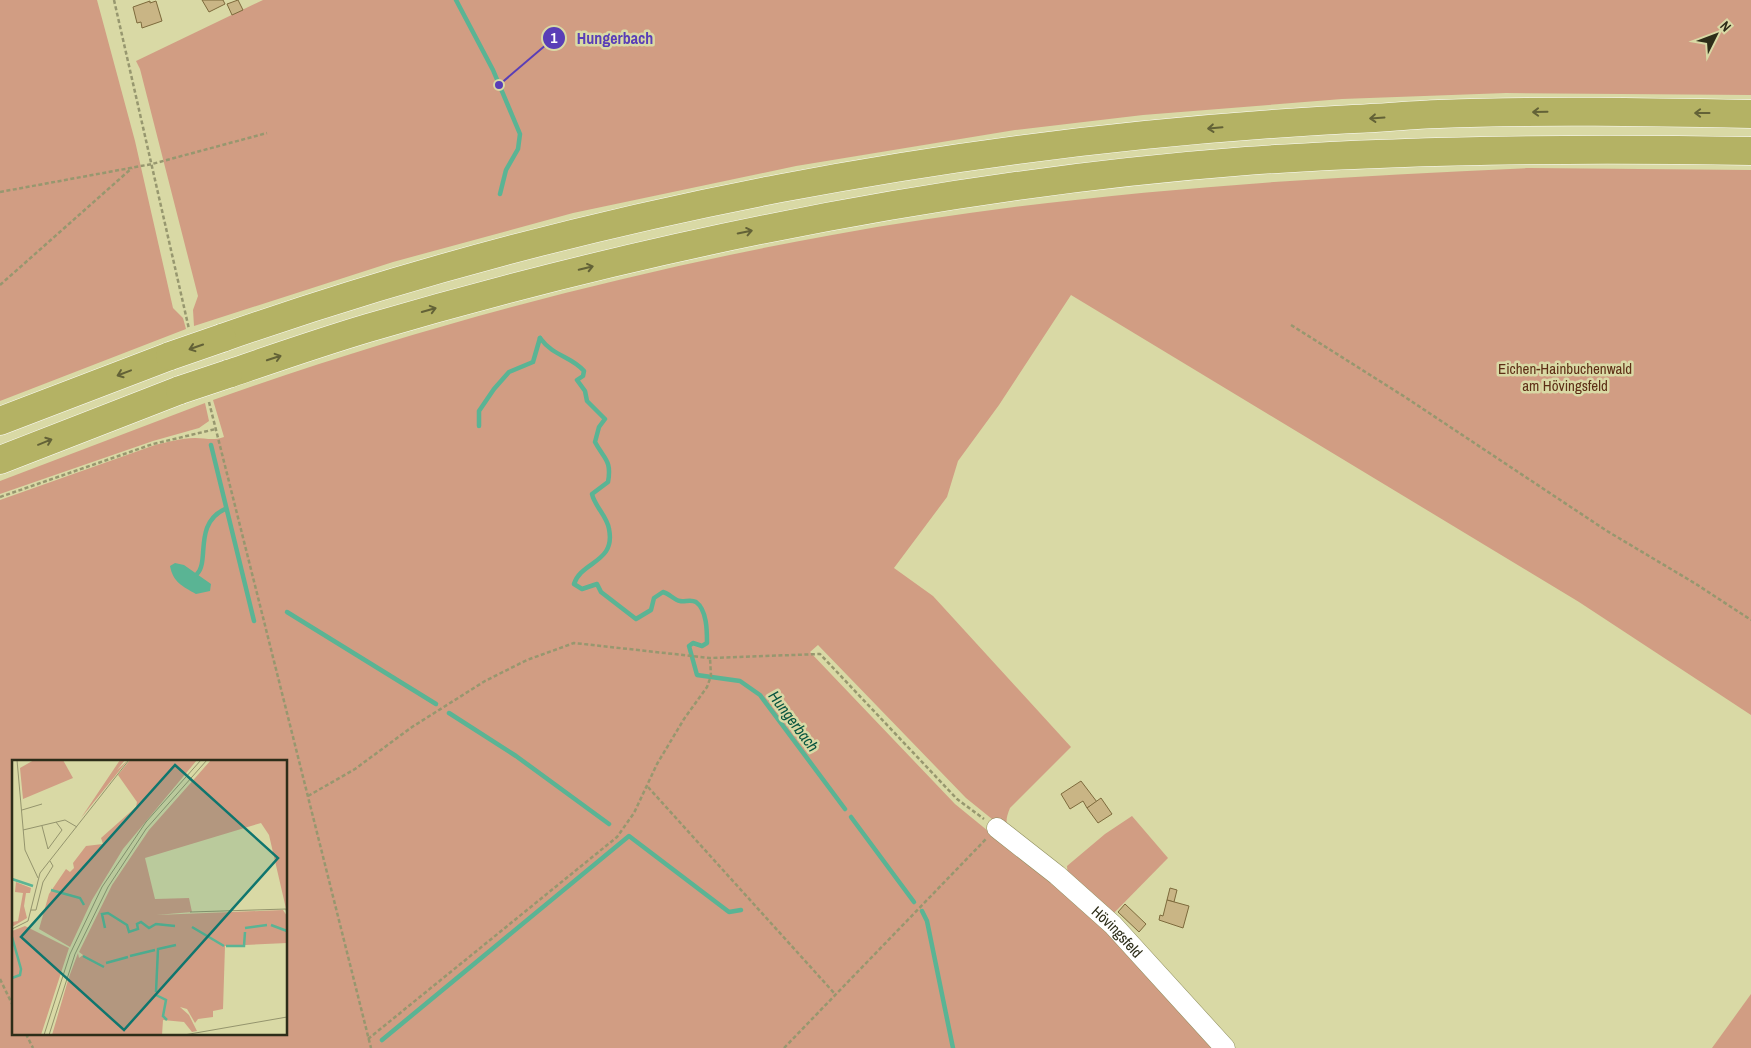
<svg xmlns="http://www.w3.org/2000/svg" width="1751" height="1048" font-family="'Archivo Narrow',sans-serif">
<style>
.green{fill:#d19d83;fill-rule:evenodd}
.water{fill:#5ab494}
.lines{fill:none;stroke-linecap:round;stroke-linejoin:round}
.stream{stroke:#5ab494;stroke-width:4.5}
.building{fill:#c9b585;stroke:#7d6a3c}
.minor-casing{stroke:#8e8d5c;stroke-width:21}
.highway-casing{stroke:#fff;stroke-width:29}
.path{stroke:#97976f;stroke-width:2.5;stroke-dasharray:4 2.5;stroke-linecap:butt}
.minor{stroke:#fff;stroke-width:20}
.highway{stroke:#b4b264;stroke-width:28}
.highway-bridge-casing{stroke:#fff;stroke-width:29;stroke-linecap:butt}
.highway-bridge{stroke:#b4b264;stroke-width:28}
.oneway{stroke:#636237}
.labels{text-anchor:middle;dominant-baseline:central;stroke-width:5;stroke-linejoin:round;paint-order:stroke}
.park-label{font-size:15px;fill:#5e2f16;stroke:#d9d9a5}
.street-label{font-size:15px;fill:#2d2d19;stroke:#d9d9a5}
.water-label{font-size:16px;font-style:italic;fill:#08553f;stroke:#d9d9a5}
.inset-river{fill:none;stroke:#5ab494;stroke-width:2.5}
.inset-road{fill:none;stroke:#94946d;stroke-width:1}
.view{fill:#0f766e;fill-opacity:0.15;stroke:#0f766e;stroke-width:2.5}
.inset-edge{fill:none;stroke:#2d2d19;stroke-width:2.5}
.leader{fill:none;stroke:#593eb7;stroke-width:2}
.callout-dot{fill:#593eb7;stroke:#d9d9a5;stroke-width:2}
.mark-label{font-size:15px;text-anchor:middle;font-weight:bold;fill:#fff}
.callout-label{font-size:16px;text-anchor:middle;font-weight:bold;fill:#593eb7;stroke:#d9d9a5;stroke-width:5;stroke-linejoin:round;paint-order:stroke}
</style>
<rect width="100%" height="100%" fill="#d9d9a5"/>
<g class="green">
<polygon points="0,0 97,0 135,141 173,308 183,318 186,329 0,401"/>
<polygon points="263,0 1751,0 1751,95 1506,93 1342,99 1143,115 1015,130 796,166 573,213 393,262 194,326 193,310 198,296 140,69 136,61"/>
<path d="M1529 168 1751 170V715L1579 602 1071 295 999 405 958 461 947 497 894 568 933 596 1071 747 1010 808C1005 820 1005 826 1013 836L966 798 818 645 810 652 955 804 1108 929 1218 1048H0V500L155 445C168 442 181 438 195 438 206 438 213 441 224 437L213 400C414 329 622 273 832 235 1062 193 1296 178 1529 168ZM14 762H286V1034H14Z"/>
<polygon points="205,403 209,421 199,428 153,441 0,494 0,481"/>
<polygon points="1132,816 1168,858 1110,917 1068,878 1067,866 1105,834"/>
<polygon points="1751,994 1751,1048 1712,1048"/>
</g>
<path class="water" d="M175 563 184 565 211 584 210 591 196 594C182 586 173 582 170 566Z"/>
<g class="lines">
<g class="stream">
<polyline points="456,0 493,70 520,134 518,149 506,170 500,194"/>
<path d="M540 338C554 357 571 356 584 371L583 376 577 380 585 391 587 401 605 419 599 427 595 442C604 459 612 460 608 482L592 494C595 507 607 516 609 529 616 563 581 561 574 584L582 589 597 584 601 592 636 619 651 610 654 598 663 592C670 594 674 600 680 601 685 602 691 599 696 602 707 610 707 631 707 643L702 646 693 643 689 646 697 675 740 681 760 695 845 809"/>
<polyline points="479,426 479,411 494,389 509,372 533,362 540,338"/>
<polyline points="211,445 254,621"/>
<path d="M197 574C210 561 193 524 225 509"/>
<polyline points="287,612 436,704"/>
<polyline points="449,713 516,756 609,824"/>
<polyline points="851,817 914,902"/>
<polyline points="922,911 927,921 953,1048"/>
<polyline points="382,1040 629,836 729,912 741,910"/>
</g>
</g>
<g class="building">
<polygon points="202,0 223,0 225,4 209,12"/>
<polygon points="238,0 243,10 232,15 227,4"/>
<polygon points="150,1 150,3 156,1 162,21 142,28 141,22 137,23 133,7"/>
<polygon points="1081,781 1097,802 1087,808 1083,801 1070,809 1061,794"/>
<polygon points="1101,798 1112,814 1098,823 1087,808"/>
<polygon points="1170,888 1177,890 1174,902 1167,900"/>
<polygon points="1167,900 1189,906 1183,928 1159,920 1160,915 1163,916"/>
<polygon points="1125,904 1146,924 1139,932 1118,912"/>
</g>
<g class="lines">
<g class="minor-casing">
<g id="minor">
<path id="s1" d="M997 828 1057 875 1113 925 1225 1048"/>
</g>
</g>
<g class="highway-casing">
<g id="highway">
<path d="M222 338C585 211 969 139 1353 119 1382 118 1410 115 1439 114 1543 110 1647 112 1751 114"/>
<path d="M228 374C275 358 321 342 368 328 654 244 948 184 1246 161 1414 149 1582 148 1751 151"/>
<polyline points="0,421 170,356"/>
<polyline points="0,460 180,390"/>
</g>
</g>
<g class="path">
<polyline points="114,0 189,329"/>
<polyline points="0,192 152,164 267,133"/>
<polyline points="0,285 132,168"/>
<polyline points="1291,325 1405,397 1607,531 1696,584 1751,620"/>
<polyline points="209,402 371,1048"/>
<polyline points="0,497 153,444 216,429"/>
<polyline points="648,787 835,994"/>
<polyline points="308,796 355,769 412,727 485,681 527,660 574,643 710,658 820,654 957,799 984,819"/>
<polyline points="0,979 14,1008"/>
<polyline points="26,1034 33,1048"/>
<polyline points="368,1039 617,837 634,813 657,764 684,719 707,687 711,676 710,658"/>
<polyline points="784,1048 986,839"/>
</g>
<use href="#minor" class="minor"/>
<use href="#highway" class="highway"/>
<g class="highway-bridge-casing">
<g id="highway-bridge">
<polyline points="170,356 222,338"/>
<polyline points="180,390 228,374"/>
</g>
</g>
<use href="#highway-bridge" class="highway-bridge"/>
</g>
<defs><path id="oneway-shaft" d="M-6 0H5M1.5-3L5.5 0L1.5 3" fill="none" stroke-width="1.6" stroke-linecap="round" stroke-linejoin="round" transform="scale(1.25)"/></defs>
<g class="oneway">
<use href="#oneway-shaft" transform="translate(1540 112) rotate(179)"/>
<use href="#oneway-shaft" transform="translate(1702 113) rotate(-180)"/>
<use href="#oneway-shaft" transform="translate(1377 118) rotate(176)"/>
<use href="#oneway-shaft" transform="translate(1215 128) rotate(175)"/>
<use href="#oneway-shaft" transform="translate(745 232) rotate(-11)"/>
<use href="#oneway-shaft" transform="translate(586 268) rotate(-13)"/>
<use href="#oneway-shaft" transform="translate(429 310) rotate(-16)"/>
<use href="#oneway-shaft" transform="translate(196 347) rotate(161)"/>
<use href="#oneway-shaft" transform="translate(274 358) rotate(-18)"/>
<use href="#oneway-shaft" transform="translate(124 373) rotate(159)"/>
<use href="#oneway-shaft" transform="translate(45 442) rotate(-22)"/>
</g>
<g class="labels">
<g class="park-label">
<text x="1565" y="368">Eichen-Hainbuchenwald<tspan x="1565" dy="17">am Hövingsfeld</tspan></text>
</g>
<g class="street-label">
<text stroke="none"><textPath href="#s1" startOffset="159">Hövingsfeld</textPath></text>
</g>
<g class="water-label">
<text transform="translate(794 721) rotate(53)">Hungerbach</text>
</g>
</g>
<g transform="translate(12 760)">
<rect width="275" height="275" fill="#d9d9a5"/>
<path d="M22 0H51L61 18 11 39 8 8ZM108 0H113L105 10 116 0 69 58ZM118 0H185L111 89 80 140 58 187 27 169 37 134 54 109 58 112 62 108 61 103 74 86 91 84 89 78 124 47 125 42 106 15ZM199 0H275V153L257 75 249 63 133 98 143 139 177 138 180 152 144 155 271 150 275 156V183L213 186 211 249 201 251V257L186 259 183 263 175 249 168 247 177 255 185 271 180 272 172 262 151 260 150 275H40L57 217 66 193 67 198 71 195 67 192 100 125 137 70ZM4 122 19 128 18 133H14L12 146 15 158 0 167V162L6 161 11 133 3 132ZM13 166 57 188 29 275H0V171Z" fill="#d19d83"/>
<path class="inset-river" d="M0 119 21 126M39 130 68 138 72 145M259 165 275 171M180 167 212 186M93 168 90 154 96 153 115 165 117 172 126 169 125 164 129 162 137 168 144 164 163 166M233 168 255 165M0 177 9 209 8 215 0 218M214 186H232L233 172M71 196 92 207M118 196 143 190M94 203 116 197M144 232 146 189 164 185M144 235 154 240 151 256 155 260"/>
<path class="inset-road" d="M5 0 13 90 26 118M10 50 30 44M30 66 36 89 50 70 44 62M11 70 53 60 65 67M19 150H24L31 122 41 106 38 101M178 152 274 149 275 154M0 169 16 161 28 113 117 0M32 275 58 194 90 127 134 62 189 0M37 275 63 194 96 127 134 69 195 0M172 275 275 257"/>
<path class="view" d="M163 5 266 98 112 270 9 177Z"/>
<rect width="275" height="275" class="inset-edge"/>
</g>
<path class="leader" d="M499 85L554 38"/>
<g class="callout-dot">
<circle cx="499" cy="85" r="5"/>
<circle cx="554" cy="38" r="12"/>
</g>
<g class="mark-label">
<text x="554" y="43">1</text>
</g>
<g class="callout-label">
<text x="615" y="44">Hungerbach</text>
</g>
<g transform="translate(1716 35) rotate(48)" stroke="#d9d9a5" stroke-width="4" paint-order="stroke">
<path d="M0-4L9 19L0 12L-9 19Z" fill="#2d2d19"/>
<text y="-8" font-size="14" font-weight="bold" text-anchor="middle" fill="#2d2d19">N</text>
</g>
</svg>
